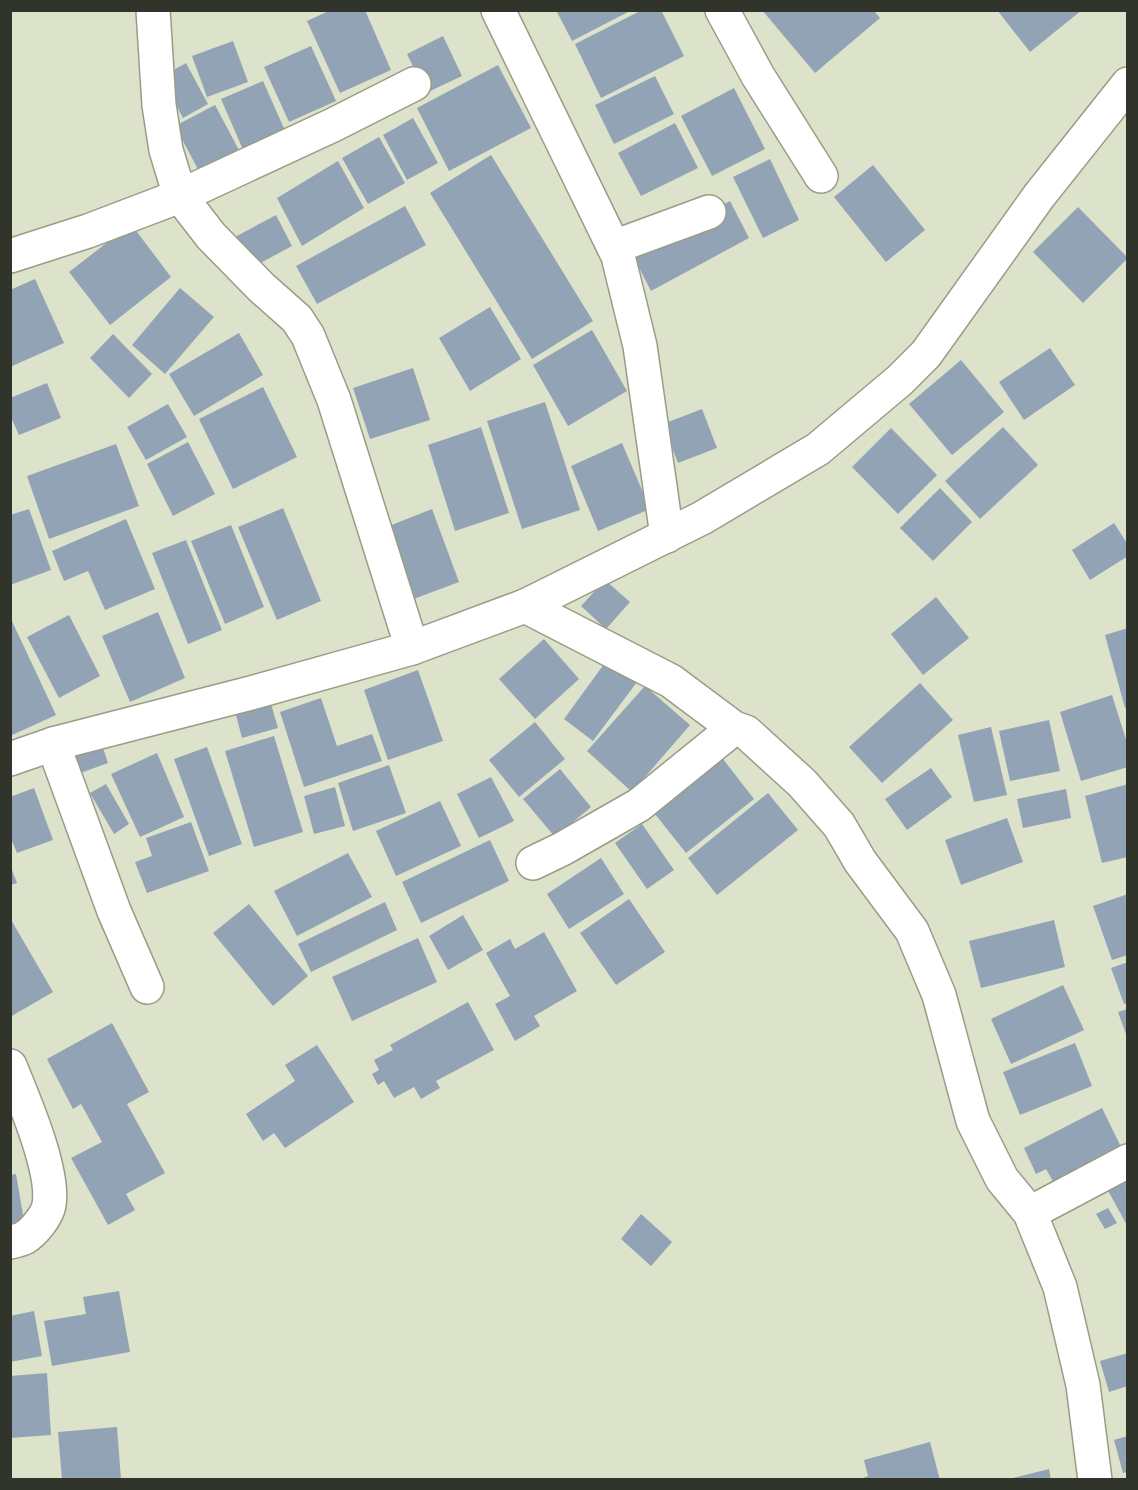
<svg xmlns="http://www.w3.org/2000/svg" width="1138" height="1490" font-family="'Alegreya Sans',sans-serif">
<style>
.building{fill:#93a3b6}
.lines{fill:none;stroke-linecap:round;stroke-linejoin:round}
.street-casing{stroke:#989d86;stroke-width:36}
.street{stroke:#fff;stroke-width:33}
</style>
<rect width="100%" height="100%" fill="#dde2ca"/>
<g class="building">
<polygon points="331,10 365,10 391,70 340,93 307,21"/>
<polygon points="556,10 632,10 572,41"/>
<polygon points="642,10 661,10 684,56 601,98 575,44"/>
<polygon points="762,10 873,10 880,18 815,73"/>
<polygon points="997,10 1082,10 1030,52"/>
<polygon points="443,36 462,76 426,93 407,54"/>
<polygon points="233,41 248,82 207,97 192,56"/>
<polygon points="311,46 336,101 289,122 264,67"/>
<polygon points="186,63 208,104 183,118 161,77"/>
<polygon points="498,65 531,128 449,171 417,108"/>
<polygon points="655,76 674,114 614,144 595,105"/>
<polygon points="263,81 286,133 244,152 221,99"/>
<polygon points="734,88 765,149 712,176 681,116"/>
<polygon points="215,105 240,152 200,173 175,126"/>
<polygon points="413,118 438,163 407,180 383,135"/>
<polygon points="675,123 698,168 641,196 618,153"/>
<polygon points="379,137 405,183 368,204 342,158"/>
<polygon points="491,155 593,321 532,359 430,193"/>
<polygon points="770,159 799,220 763,238 733,177"/>
<polygon points="338,161 364,208 302,246 277,198"/>
<polygon points="873,165 925,230 886,262 834,197"/>
<polygon points="730,201 749,238 651,291 632,254"/>
<polygon points="405,206 426,245 317,304 296,266"/>
<polygon points="1078,207 1128,258 1083,303 1033,252"/>
<polygon points="276,215 292,246 251,268 235,237"/>
<polygon points="131,224 171,277 110,325 69,272"/>
<polygon points="35,279 64,343 10,367 10,290"/>
<polygon points="180,288 214,317 165,374 132,345"/>
<polygon points="490,307 521,359 470,391 439,338"/>
<polygon points="592,330 627,391 568,426 533,365"/>
<polygon points="239,333 263,375 194,416 169,374"/>
<polygon points="113,334 152,374 129,398 90,358"/>
<polygon points="1050,348 1075,385 1024,420 999,382"/>
<polygon points="961,360 1004,412 952,455 909,404"/>
<polygon points="413,368 430,420 370,439 353,388"/>
<polygon points="47,383 61,418 19,435 10,415 10,398"/>
<polygon points="263,387 297,457 233,489 199,419"/>
<polygon points="545,402 580,510 522,529 487,421"/>
<polygon points="168,404 187,437 146,460 127,427"/>
<polygon points="702,409 717,448 678,463 663,424"/>
<polygon points="481,427 509,513 455,531 428,445"/>
<polygon points="1003,427 1038,465 980,519 945,481"/>
<polygon points="891,428 937,475 898,514 852,467"/>
<polygon points="188,442 215,494 173,516 147,464"/>
<polygon points="622,443 650,509 598,531 571,466"/>
<polygon points="116,444 139,506 49,539 27,476"/>
<polygon points="940,488 972,522 933,561 900,528"/>
<polygon points="283,508 321,601 277,620 238,527"/>
<polygon points="29,509 51,570 10,585 10,515"/>
<polygon points="432,509 459,582 411,600 384,528"/>
<polygon points="126,519 155,589 105,610 88,571 64,581 52,551"/>
<polygon points="1114,523 1128,545 1128,556 1090,580 1072,550"/>
<polygon points="231,525 264,607 225,624 191,541"/>
<polygon points="186,540 222,630 188,644 152,553"/>
<polygon points="605,580 630,602 606,629 581,606"/>
<polygon points="936,597 969,638 923,675 891,634"/>
<polygon points="158,612 185,678 130,702 102,636"/>
<polygon points="69,615 100,676 59,698 27,637"/>
<polygon points="10,617 56,715 10,736"/>
<polygon points="1128,628 1128,707 1125,708 1105,635"/>
<polygon points="544,639 579,679 535,719 499,679"/>
<polygon points="607,660 637,682 593,741 564,719"/>
<polygon points="418,670 443,741 388,760 364,690"/>
<polygon points="920,683 953,720 882,783 849,747"/>
<polygon points="645,686 690,725 632,792 587,751"/>
<polygon points="1112,695 1128,746 1128,767 1081,781 1060,712"/>
<polygon points="269,697 278,728 242,738 234,707"/>
<polygon points="321,698 337,746 372,734 382,761 304,787 280,712"/>
<polygon points="1049,720 1060,771 1010,781 999,731"/>
<polygon points="535,722 565,759 519,797 489,760"/>
<polygon points="991,727 1007,795 974,802 958,735"/>
<polygon points="274,736 303,832 254,847 225,751"/>
<polygon points="102,745 108,763 72,776 65,759"/>
<polygon points="207,747 242,844 209,856 174,759"/>
<polygon points="157,753 184,817 140,837 111,774"/>
<polygon points="723,759 754,799 686,853 655,814"/>
<polygon points="389,765 406,813 353,831 338,783"/>
<polygon points="931,768 952,797 907,830 885,799"/>
<polygon points="560,769 591,807 555,837 523,799"/>
<polygon points="491,777 514,821 479,838 457,794"/>
<polygon points="106,784 129,824 114,834 90,793"/>
<polygon points="1128,784 1128,857 1102,863 1085,796"/>
<polygon points="335,787 345,826 314,834 304,796"/>
<polygon points="34,788 53,840 17,853 10,836 10,797"/>
<polygon points="1066,789 1071,818 1023,828 1017,799"/>
<polygon points="768,793 798,830 717,895 688,858"/>
<polygon points="440,801 461,846 396,876 376,831"/>
<polygon points="1007,818 1023,862 961,885 945,840"/>
<polygon points="191,822 209,871 147,893 135,862 152,856 146,838"/>
<polygon points="642,824 674,870 647,889 615,843"/>
<polygon points="490,840 509,881 421,923 402,882"/>
<polygon points="348,853 372,897 297,936 274,891"/>
<polygon points="601,858 624,894 569,929 547,894"/>
<polygon points="10,865 17,883 10,885"/>
<polygon points="1128,894 1128,955 1112,960 1093,906"/>
<polygon points="629,899 665,952 616,985 580,933"/>
<polygon points="385,902 397,930 311,972 298,944"/>
<polygon points="249,904 308,976 273,1006 213,933"/>
<polygon points="463,915 483,950 448,970 429,936"/>
<polygon points="10,918 53,992 10,1017"/>
<polygon points="1054,920 1065,967 981,988 969,941"/>
<polygon points="544,932 577,991 534,1016 540,1026 515,1041 495,1004 510,996 486,953 510,939 515,949"/>
<polygon points="418,938 437,982 352,1021 332,977"/>
<polygon points="1128,962 1128,1003 1124,1004 1111,968"/>
<polygon points="1063,985 1084,1030 1011,1064 991,1019"/>
<polygon points="468,1002 494,1050 436,1081 440,1088 421,1099 414,1087 394,1098 384,1081 378,1085 372,1074 379,1070 374,1060 393,1050 390,1045"/>
<polygon points="1128,1009 1128,1037 1127,1037 1118,1012"/>
<polygon points="112,1023 149,1092 127,1104 165,1173 126,1194 135,1210 108,1225 71,1158 102,1142 81,1104 73,1109 47,1059"/>
<polygon points="1075,1043 1092,1086 1020,1115 1003,1072"/>
<polygon points="317,1045 354,1102 285,1148 274,1133 263,1141 246,1114 295,1081 285,1065"/>
<polygon points="1102,1108 1122,1149 1054,1183 1046,1169 1036,1174 1024,1148"/>
<polygon points="16,1174 26,1232 10,1235 10,1175"/>
<polygon points="1128,1175 1128,1227 1106,1187"/>
<polygon points="1108,1208 1117,1223 1105,1229 1096,1214"/>
<polygon points="641,1214 672,1242 651,1266 621,1239"/>
<polygon points="119,1291 130,1352 52,1366 44,1321 86,1314 83,1297"/>
<polygon points="34,1311 42,1356 10,1362 10,1316"/>
<polygon points="1128,1353 1128,1386 1109,1392 1100,1361"/>
<polygon points="47,1373 51,1435 10,1438 10,1376"/>
<polygon points="117,1427 121,1480 62,1480 58,1432"/>
<polygon points="1128,1436 1128,1472 1123,1473 1114,1440"/>
<polygon points="930,1442 940,1480 858,1480 868,1476 864,1460"/>
<polygon points="1049,1469 1051,1480 1009,1480 1009,1479"/>
</g>
<g class="lines">
<g class="street-casing">
<g id="street">
<polyline points="498,10 618,256 640,346 667,536"/>
<polyline points="722,10 758,76 821,176"/>
<polyline points="614,247 709,212"/>
<polyline points="10,256 88,231 180,196 166,150 159,105 153,10"/>
<polyline points="525,606 671,681 734,728 746,732 802,783 839,825 860,861 912,931 939,995 973,1121 1002,1179 1030,1213 1060,1287 1083,1385 1095,1480"/>
<polyline points="412,648 334,400 308,336 297,319 261,287 211,236 180,196 333,125 414,84"/>
<polyline points="53,744 114,911 147,987"/>
<polyline points="10,759 53,744 251,693 412,648 525,606 702,518 818,449 900,380 926,354 1039,196 1128,84"/>
<polyline points="533,863 562,849 639,805 734,728"/>
<path d="M10 1066C23 1098 55 1171 49 1205 47 1216 34 1232 24 1238 20 1240 15 1241 10 1242"/>
<polyline points="1030,1213 1128,1161"/>
</g>
</g>
<use href="#street" class="street"/>
</g>
<rect width="1138" height="1490" fill="none" stroke="#31342a" stroke-width="24"/>
</svg>
